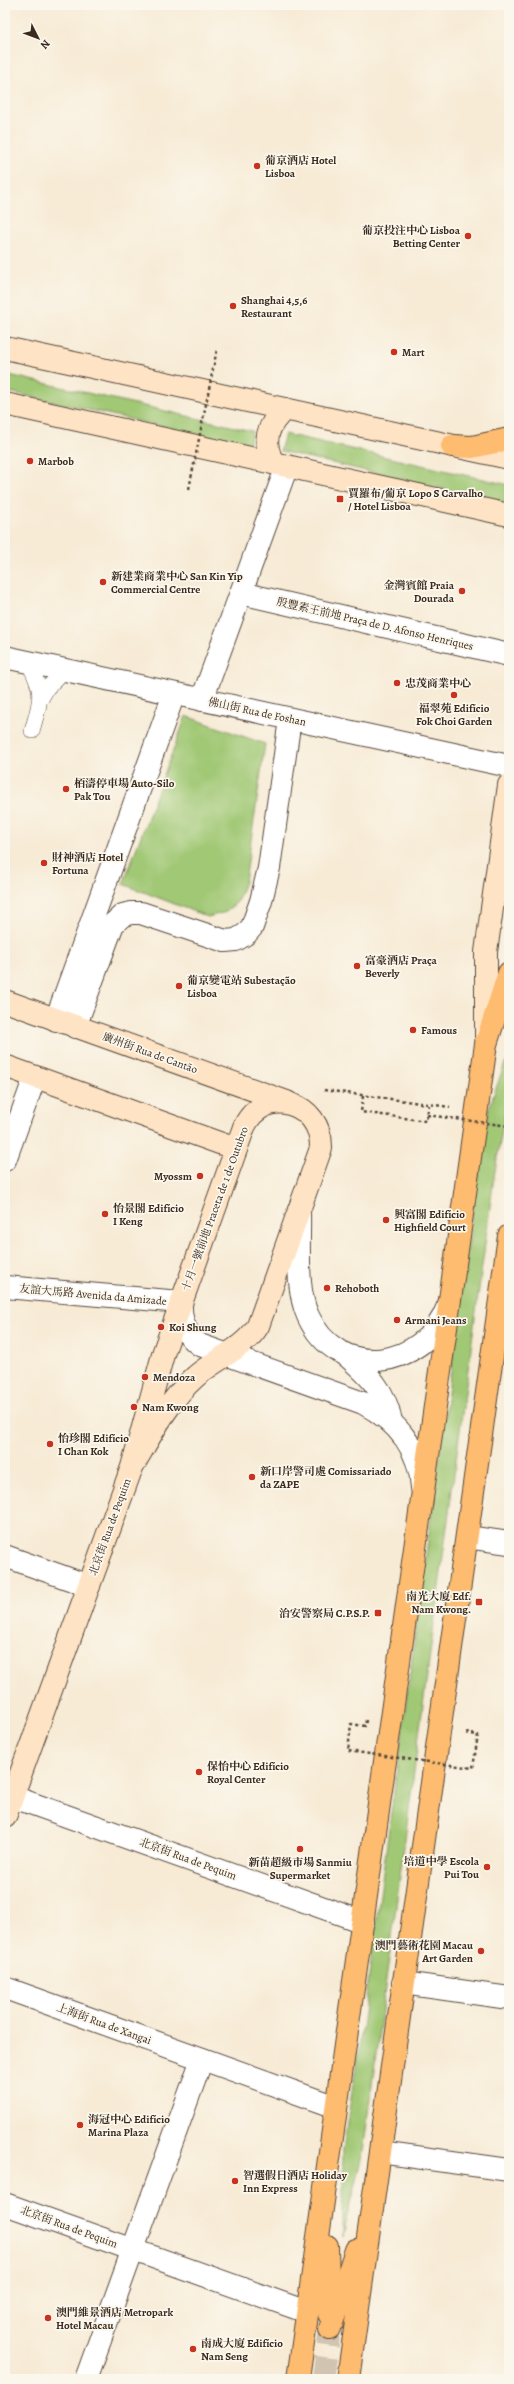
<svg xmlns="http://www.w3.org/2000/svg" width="514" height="2384" font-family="Alegreya,'Noto Serif SC',serif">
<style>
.green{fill:#a0c874;stroke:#6e7949}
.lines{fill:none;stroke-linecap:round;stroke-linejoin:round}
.primary-tunnel{stroke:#d1c4b1;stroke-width:22;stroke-dasharray:22 11;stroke-linecap:butt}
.lane-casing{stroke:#57473a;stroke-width:16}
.street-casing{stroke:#57473a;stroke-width:24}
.secondary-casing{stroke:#57473a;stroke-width:24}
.primary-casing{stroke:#57473a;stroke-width:24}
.path{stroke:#57473a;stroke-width:2.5;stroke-dasharray:3 3;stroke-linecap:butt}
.lane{stroke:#fff;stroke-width:15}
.street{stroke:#fff;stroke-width:22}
.secondary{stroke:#fee4c5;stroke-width:22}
.primary{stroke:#fdbc6f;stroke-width:22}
.path-bridge{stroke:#57473a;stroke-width:2.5;stroke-dasharray:3 3;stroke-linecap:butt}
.poi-dot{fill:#c8321e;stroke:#fbf7ec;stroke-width:1.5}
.labels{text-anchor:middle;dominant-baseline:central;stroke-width:3.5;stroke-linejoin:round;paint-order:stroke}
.poi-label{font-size:11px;font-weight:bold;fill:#3b2a1e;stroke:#fbf7ec;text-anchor:start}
.street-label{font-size:11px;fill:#3b2a1e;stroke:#fbf7ec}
</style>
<rect width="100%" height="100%" fill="#fbf7ec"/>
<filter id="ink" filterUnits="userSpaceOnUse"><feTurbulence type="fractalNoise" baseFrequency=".025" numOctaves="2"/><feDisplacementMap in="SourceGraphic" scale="8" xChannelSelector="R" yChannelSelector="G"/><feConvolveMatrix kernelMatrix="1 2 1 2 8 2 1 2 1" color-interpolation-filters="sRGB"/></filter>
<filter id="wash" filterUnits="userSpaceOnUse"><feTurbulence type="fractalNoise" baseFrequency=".012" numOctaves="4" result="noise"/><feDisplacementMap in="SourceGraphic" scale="16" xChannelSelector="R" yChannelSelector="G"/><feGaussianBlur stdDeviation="0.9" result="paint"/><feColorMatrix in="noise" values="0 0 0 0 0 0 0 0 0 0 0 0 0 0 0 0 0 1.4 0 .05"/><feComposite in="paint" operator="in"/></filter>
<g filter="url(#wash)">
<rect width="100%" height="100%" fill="#f7ebd6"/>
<g class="green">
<polygon points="5,374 252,431 249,446 5,391"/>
<polygon points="285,434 509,485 509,504 280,451"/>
<polygon points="186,716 265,744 245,882 237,902 226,912 208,917 123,884"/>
<polygon points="505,1063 509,1063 509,1089 494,1177 362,2159 343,2236 343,2149 362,2028 475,1193 489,1108"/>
</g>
</g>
<g filter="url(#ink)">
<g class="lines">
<polyline class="primary-tunnel" points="323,2379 330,2329"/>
<g class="lane-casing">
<g id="lane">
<path d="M28 662C45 694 41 698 32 731"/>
<polyline points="42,697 47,688 65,670"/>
</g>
</g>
<g class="street-casing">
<g id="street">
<polyline points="241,593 509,655"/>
<polyline points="5,657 509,766"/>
<polyline points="202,700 287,466"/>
<polyline points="56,1020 174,694"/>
<polyline points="75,1027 113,924 123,915 131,913 141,913 225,941 236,940 246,934 252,927 261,901 269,868 290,719"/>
<polyline points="5,1160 35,1077"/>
<path d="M299 1210C300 1241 295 1288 308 1316 338 1382 424 1370 448 1306"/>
<path d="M5 1287 181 1302C180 1320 185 1335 200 1345L363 1403C397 1421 420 1449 422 1488"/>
<path d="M346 1355C369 1375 385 1390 391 1421"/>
<polyline points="467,1537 509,1543"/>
<polyline points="5,1556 89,1586"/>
<polyline points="5,1794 363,1922"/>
<polyline points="403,1983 509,1998"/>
<polyline points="5,1988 336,2107"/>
<polyline points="380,2152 509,2170"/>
<polyline points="5,2204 307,2312"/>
<polyline points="86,2379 202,2059"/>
</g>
</g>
<g class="secondary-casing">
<g id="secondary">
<polyline points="5,348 509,458"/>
<polyline points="5,404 509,515"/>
<path d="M273 463C262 441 267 425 285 409"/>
<polyline points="5,1001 287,1102"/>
<polyline points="486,1037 486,952 509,785"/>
<polyline points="5,1066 236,1149"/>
<path d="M5 1817 132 1467 164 1351 244 1127C264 1084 322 1102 321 1148L258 1326C244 1349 215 1359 195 1377 168 1401 150 1437 132 1467"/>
</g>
</g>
<g class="primary-casing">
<g id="primary">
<polyline points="452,446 472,447 509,439"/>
<polyline points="327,2246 329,2314"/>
<polyline points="330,2329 356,2250"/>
<polyline points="298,2379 486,1044 509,973"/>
<polyline points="348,2379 509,1236"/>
</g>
</g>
<g class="path">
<polyline points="324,1090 450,1107"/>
<polyline points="363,1096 361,1112 426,1121 429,1105"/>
</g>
<use href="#lane" class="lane"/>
<use href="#street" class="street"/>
<use href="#secondary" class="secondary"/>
<use href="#primary" class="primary"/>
<g class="path-bridge">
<polyline points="189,489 217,349"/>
<polyline points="427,1115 509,1126"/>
<polyline points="366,1720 365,1726 351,1724 348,1751 473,1768 478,1735 464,1733"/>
</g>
</g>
</g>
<g class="poi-dot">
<circle cx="257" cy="166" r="4"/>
<circle cx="468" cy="236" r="4"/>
<circle cx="233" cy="306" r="4"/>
<circle cx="394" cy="352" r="4"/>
<circle cx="30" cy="461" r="4"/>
<rect x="336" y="495" width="8" height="8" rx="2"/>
<circle cx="103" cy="582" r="4"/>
<circle cx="462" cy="591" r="4"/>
<circle cx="397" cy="683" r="4"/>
<circle cx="454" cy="695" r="4"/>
<circle cx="66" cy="789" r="4"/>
<circle cx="44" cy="863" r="4"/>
<circle cx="357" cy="966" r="4"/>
<circle cx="179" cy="986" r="4"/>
<circle cx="413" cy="1030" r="4"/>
<circle cx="200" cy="1176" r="4"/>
<circle cx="105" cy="1214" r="4"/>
<circle cx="386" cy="1220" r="4"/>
<circle cx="327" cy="1288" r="4"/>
<circle cx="397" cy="1320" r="4"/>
<circle cx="161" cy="1327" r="4"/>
<circle cx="145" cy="1377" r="4"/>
<circle cx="134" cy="1407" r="4"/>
<circle cx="50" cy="1444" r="4"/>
<circle cx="252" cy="1477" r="4"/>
<rect x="475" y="1598" width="8" height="8" rx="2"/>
<rect x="374" y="1609" width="8" height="8" rx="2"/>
<circle cx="199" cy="1772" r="4"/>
<circle cx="300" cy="1849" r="4"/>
<circle cx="487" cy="1867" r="4"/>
<circle cx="481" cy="1951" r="4"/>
<circle cx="80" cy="2125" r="4"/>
<circle cx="235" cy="2181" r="4"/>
<circle cx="48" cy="2318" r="4"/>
<circle cx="193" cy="2349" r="4"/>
</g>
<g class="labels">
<g class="poi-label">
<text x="265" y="160">葡京酒店 Hotel<tspan x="265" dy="13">Lisboa</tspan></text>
<text x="460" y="230" text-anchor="end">葡京投注中心 Lisboa<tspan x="460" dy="13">Betting Center</tspan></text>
<text x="241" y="300">Shanghai 4,5,6<tspan x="241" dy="13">Restaurant</tspan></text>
<text x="402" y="352">Mart</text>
<text x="38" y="461">Marbob</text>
<text x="348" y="493">賈羅布/葡京 Lopo S Carvalho<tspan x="348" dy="13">/ Hotel Lisboa</tspan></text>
<text x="111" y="576">新建業商業中心 San Kin Yip<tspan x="111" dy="13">Commercial Centre</tspan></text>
<text x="454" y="585" text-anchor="end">金灣賓館 Praia<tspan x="454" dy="13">Dourada</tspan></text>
<text x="405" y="683">忠茂商業中心</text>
<text x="454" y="708" text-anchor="middle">福翠苑 Edifício<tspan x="454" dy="13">Fok Choi Garden</tspan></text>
<text x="74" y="783">栢濤停車場 Auto-Silo<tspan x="74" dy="13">Pak Tou</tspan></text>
<text x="52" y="857">財神酒店 Hotel<tspan x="52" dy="13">Fortuna</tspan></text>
<text x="365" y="960">富豪酒店 Praça<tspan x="365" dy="13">Beverly</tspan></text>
<text x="187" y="980">葡京變電站 Subestação<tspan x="187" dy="13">Lisboa</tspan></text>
<text x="421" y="1030">Famous</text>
<text x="192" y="1176" text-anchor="end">Myossm</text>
<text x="113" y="1208">怡景閣 Edifício<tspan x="113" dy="13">I Keng</tspan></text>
<text x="394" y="1214">興富閣 Edifício<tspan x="394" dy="13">Highfield Court</tspan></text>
<text x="335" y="1288">Rehoboth</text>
<text x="405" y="1320">Armani Jeans</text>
<text x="169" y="1327">Koi Shung</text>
<text x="153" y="1377">Mendoza</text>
<text x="142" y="1407">Nam Kwong</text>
<text x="58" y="1438">怡珍閣 Edifício<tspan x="58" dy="13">I Chan Kok</tspan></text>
<text x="260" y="1471">新口岸警司處 Comissariado<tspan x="260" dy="13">da ZAPE</tspan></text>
<text x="471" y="1596" text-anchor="end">南光大廈 Edf.<tspan x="471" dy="13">Nam Kwong.</tspan></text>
<text x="370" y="1613" text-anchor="end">治安警察局 C.P.S.P.</text>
<text x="207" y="1766">保怡中心 Edifício<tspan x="207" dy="13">Royal Center</tspan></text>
<text x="479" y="1861" text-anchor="end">培道中學 Escola<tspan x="479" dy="13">Pui Tou</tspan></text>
<text x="300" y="1862" text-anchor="middle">新苗超級市場 Sanmiu<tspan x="300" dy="13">Supermarket</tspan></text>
<text x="473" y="1945" text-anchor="end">澳門藝術花園 Macau<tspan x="473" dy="13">Art Garden</tspan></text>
<text x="88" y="2119">海冠中心 Edifício<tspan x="88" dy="13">Marina Plaza</tspan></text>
<text x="243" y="2175">智選假日酒店 Holiday<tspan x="243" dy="13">Inn Express</tspan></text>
<text x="56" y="2312">澳門維景酒店 Metropark<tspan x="56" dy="13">Hotel Macau</tspan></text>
<text x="201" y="2343">南成大廈 Edifício<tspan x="201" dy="13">Nam Seng</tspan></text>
</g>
<g class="street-label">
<text transform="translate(375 624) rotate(13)">殷豐素王前地 Praça de D. Afonso Henriques</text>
<text transform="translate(257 712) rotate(12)">佛山街 Rua de Foshan</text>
<text transform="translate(150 1053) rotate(20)">廣州街 Rua de Cantão</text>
<text transform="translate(215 1209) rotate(-70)">十月一號前地 Praceta de 1 de Outubro</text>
<text transform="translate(93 1295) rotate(5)">友誼大馬路 Avenida da Amizade</text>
<text transform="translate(110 1527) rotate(-70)">北京街 Rua de Pequim</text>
<text transform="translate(188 1859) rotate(20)">北京街 Rua de Pequim</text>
<text transform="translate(104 2024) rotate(20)">上海街 Rua de Xangai</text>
<text transform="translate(69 2227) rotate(20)">北京街 Rua de Pequim</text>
</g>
</g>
<rect width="514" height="2384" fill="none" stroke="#fbf7ec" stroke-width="20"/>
<g transform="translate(38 38) rotate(132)" stroke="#fbf7ec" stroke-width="3" paint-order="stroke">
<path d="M0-3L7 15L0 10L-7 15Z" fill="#3b2a1e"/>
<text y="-6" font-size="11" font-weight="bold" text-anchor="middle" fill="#3b2a1e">N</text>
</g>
</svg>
